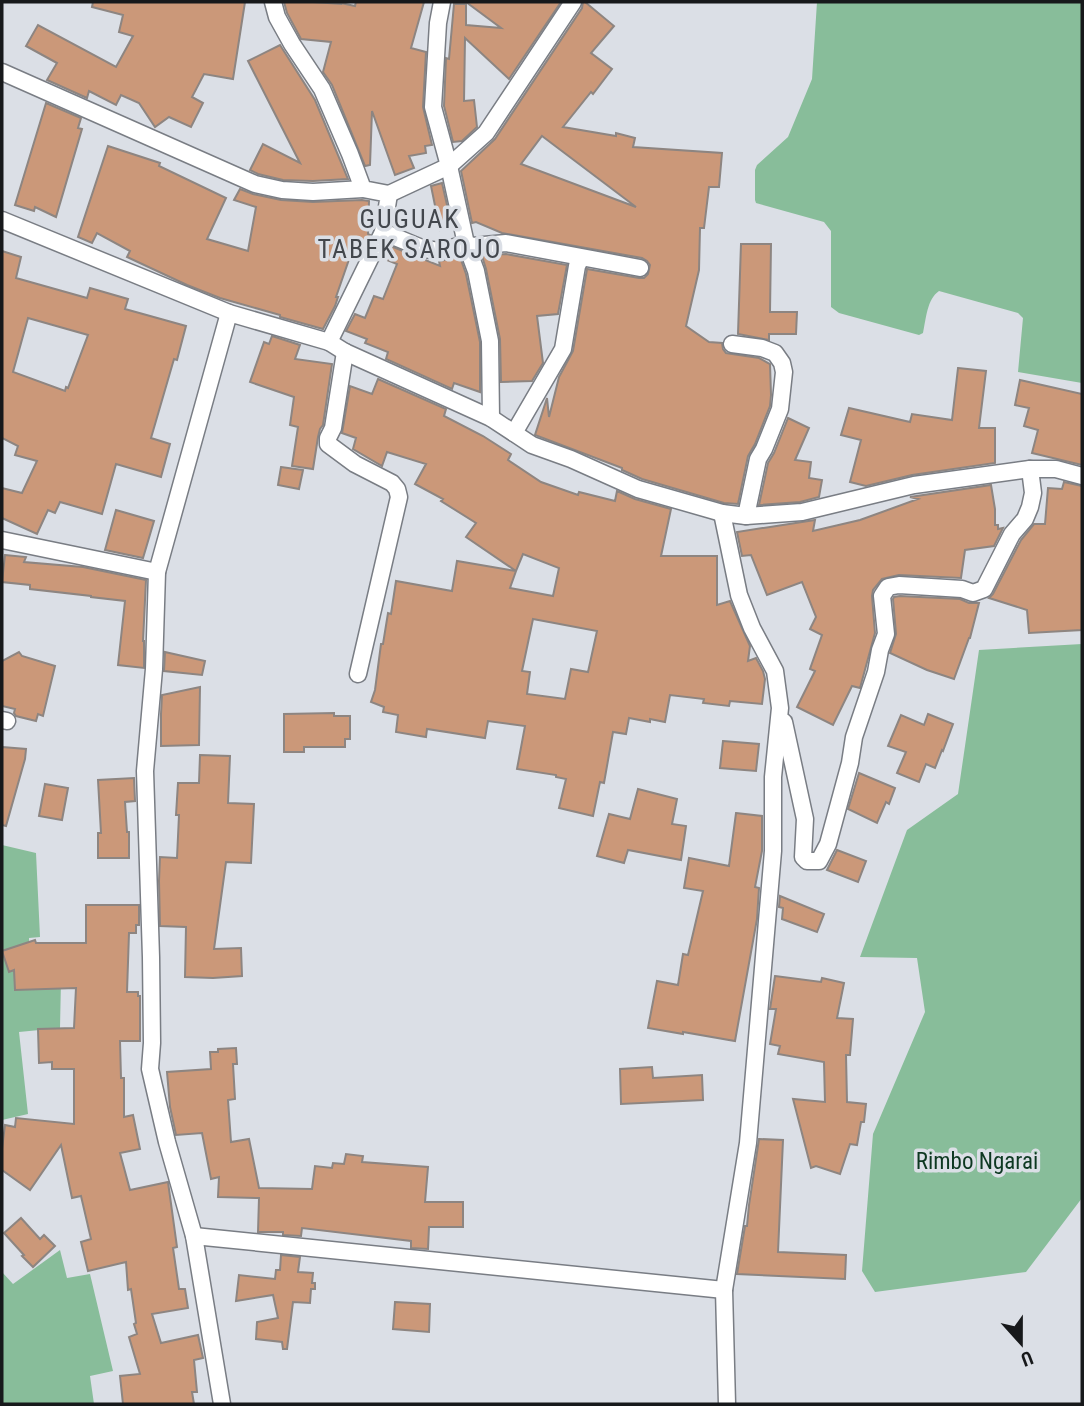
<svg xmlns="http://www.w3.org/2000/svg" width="1084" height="1406" font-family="'Roboto Condensed',sans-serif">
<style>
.forest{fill:#88bd9a}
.building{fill:#cb9879;stroke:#8d8581;stroke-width:2;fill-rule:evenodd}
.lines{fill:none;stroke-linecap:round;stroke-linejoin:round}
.street-casing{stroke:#797d84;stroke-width:19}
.street{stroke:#fff;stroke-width:16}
.labels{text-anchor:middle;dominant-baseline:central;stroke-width:7;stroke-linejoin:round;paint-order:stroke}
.park-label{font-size:23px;fill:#0d3821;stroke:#dbdfe6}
.quarter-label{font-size:26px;letter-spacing:2px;fill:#43474d;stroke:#dbdfe6}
</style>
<rect width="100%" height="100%" fill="#dbdfe6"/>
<g class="forest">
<path d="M817 2H1082V383L1018 372 1023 318 1018 313 939 291C927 299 926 319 923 333L919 335 839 313 831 307V231L824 222 756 203 755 200V170L757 165 788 137 812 79Z"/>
<polygon points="1082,644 1082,1198 1026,1272 875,1292 862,1271 873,1134 925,1012 917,958 860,957 907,830 958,794 979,650"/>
<polygon points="2,845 36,853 40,937 29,938 29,978 61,980 60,1028 19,1032 28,1114 2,1120"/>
<polygon points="60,1250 67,1278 90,1274 113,1371 90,1376 94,1404 2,1404 2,1272 13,1284"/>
</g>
<g class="building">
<polygon points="93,2 245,2 233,79 204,74 192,97 203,103 191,127 169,117 155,127 139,103 121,95 116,105 89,91 87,98 47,80 57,63 26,46 38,25 116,67 133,36 119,32 123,15 92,7"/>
<polygon points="284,2 313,2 341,4 341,3 355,6 356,2 424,2 411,48 426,52 423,107 432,145 425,146 426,153 409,156 414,168 395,175 372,111 370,165 365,166 332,85 323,72 331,42 301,39 287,13"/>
<polygon points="466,2 561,2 509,79 465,38 464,101 474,100 477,127 462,141 453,142 444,106 446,58 449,59 454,4 466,4 466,25 501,28"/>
<path d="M583 2H585L614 26 591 53 612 69 593 94 591 92 563 127 616 136V133L635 138 633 147 722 153 719 187H709L704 228H700L699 270 686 326 709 342 722 343 723 349 726 353 759 358 770 364 771 395 770 406 755 444 748 456 738 504 724 503 642 479 622 470V468L535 435 547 398 549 417 559 377 573 351 587 269 639 278H644L648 274 650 265 647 261 642 258 502 233 476 222 472 223 461 171 495 139 582 8ZM542 136 636 207 521 164Z"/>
<polygon points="280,45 315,100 348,179 313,181 283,180 258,174 250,170 263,144 300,163 248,61"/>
<polygon points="46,103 81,118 78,128 82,129 56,217 35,207 34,211 15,205"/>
<polygon points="108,146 160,163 159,166 226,198 207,239 248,251 256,207 234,200 240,189 253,194 281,200 313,202 362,200 369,201 368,234 370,235 363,249 354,245 336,297 338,297 335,306 323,329 280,317 280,315 220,298 187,285 127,257 130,251 97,233 92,243 78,237"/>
<polygon points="442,183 452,227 440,230 431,186"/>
<polygon points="741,244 771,244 770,312 797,312 796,334 769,334 769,340 738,334"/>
<polygon points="388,245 440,266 439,261 460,257 466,274 480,342 480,392 454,383 452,389 386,359 388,352 365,343 367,339 346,331 355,314 365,318 374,296 383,299 397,264 382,258"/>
<path d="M2 251 21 257 16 278 87 298 90 288 128 299 125 309 186 326 177 360 174 359 151 438 170 444 161 477 116 464 102 514 60 502 55 513 48 510 37 534 2 518V488L22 493 37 461 15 455 18 446 2 438ZM28 318 88 335 68 388 66 387 65 391 13 372Z"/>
<polygon points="506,254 567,265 558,314 537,316 543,363 532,381 501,382 500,339 486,269 482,256"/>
<polygon points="272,336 300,345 295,359 332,364 323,425 320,429 318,437 313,469 292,466 298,427 290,425 294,397 250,382 264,342 269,344"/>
<polygon points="958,368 986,371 979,428 995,428 995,463 912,475 866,486 850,482 861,440 841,435 849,408 910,422 912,414 952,420"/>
<path d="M378 379 446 409 444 416 483 436 511 454 508 460 541 482 578 495 579 492 615 501 617 491 635 499 671 509 661 556H717V605L730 601 750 646 748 661 756 658 763 671 765 679 762 704 730 701 729 706 703 703 704 699 670 695 665 722 650 719V722L629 718 626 734 613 732 604 783 600 782 593 816 559 808 566 779 556 777V775L517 769 525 726 488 721 485 738 427 729 426 737 396 732 398 715 383 712 384 707 371 702 375 690 381 644H383L388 613 391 614 396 581 452 591 457 561 516 571 510 588 553 596 559 568 523 554 516 571 466 537 476 523 441 501 443 499 415 484 426 464 387 452 382 466 353 449 356 438 342 433 350 386 372 394ZM533 619 597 631 588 672 571 669 565 699 527 694 530 672 522 671Z"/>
<polygon points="1020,380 1082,394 1082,465 1032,453 1038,430 1024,426 1029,408 1015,405"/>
<polygon points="788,418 809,428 795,460 811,462 809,478 822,480 819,497 800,502 759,505 768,463 774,453"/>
<polygon points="281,467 303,470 299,489 278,485"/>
<polygon points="1064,482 1082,486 1082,630 1029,633 1027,610 989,598 993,594 1021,540 1034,524 1045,524 1048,488 1062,489"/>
<polygon points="991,485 995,509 995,525 998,525 998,529 1003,528 994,546 965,550 961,578 899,575 882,579 873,590 872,596 875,633 860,688 852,686 833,725 797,707 815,671 810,669 822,635 810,629 816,617 802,582 767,595 751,555 742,556 737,532 815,520 813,531 860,520 918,499 910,497"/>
<polygon points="116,510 154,521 143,558 105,550"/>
<polygon points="5,555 26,557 24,562 83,567 146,580 143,641 144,641 144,668 118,665 125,601 91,597 91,596 30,589 30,585 2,582"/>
<polygon points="900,596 960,599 969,603 979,603 970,638 969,638 954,679 927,670 890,653 896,634 893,599 894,597"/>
<polygon points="19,652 22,656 55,666 43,716 38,714 36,721 16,716 14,713 15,709 2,706 2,661"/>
<polygon points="165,652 205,661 202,675 164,671"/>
<polygon points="200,687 199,745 161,746 161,714 162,695"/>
<polygon points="334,713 334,716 350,716 350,739 345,739 345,747 304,747 304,752 284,752 284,714"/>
<polygon points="928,714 953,724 943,751 942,750 935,768 926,764 919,782 897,773 906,752 888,746 901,715 924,725"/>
<polygon points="723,741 759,744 756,771 720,768"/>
<polygon points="2,747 26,749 25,759 6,826 2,825"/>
<polygon points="200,755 230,756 228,803 254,804 251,863 226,862 214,949 241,948 242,976 213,978 185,977 186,927 160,926 159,881 160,857 177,858 179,815 176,815 178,783 199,783"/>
<polygon points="859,773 895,788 889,804 886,802 877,823 848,809"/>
<polygon points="134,778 135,801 125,802 127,832 129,832 129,858 98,858 98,833 101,833 98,780"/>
<polygon points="45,784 68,788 62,820 39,816"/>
<polygon points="638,789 677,799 672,824 686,826 681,860 628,850 624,863 597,856 609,814 630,819"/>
<polygon points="736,813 762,816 762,851 755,887 759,888 757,919 735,1041 683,1032 683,1034 648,1028 657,981 678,985 683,954 688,955 703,891 684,888 689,858 729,866"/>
<polygon points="837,850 866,861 858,882 827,870"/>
<polygon points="780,896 824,914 817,932 782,919 783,908 779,907"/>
<polygon points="86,905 139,905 139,925 136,925 136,933 129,933 127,992 138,992 138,996 140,996 140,1041 120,1041 121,1078 124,1078 124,1117 133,1115 140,1149 120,1153 130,1190 168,1182 177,1247 173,1248 179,1289 185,1289 188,1308 152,1314 161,1343 198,1335 203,1358 194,1360 197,1392 192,1392 194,1404 123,1404 120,1376 140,1374 129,1337 137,1334 134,1324 136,1323 131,1289 128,1290 126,1262 88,1271 81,1242 91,1239 81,1196 72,1198 61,1145 30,1190 2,1170 2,1149 5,1125 15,1127 16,1118 74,1124 74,1069 52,1069 52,1062 39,1063 38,1029 74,1028 76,988 15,990 14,970 9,972 2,951 35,940 36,943 86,943"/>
<polygon points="775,976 821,982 822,978 844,983 837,1018 853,1019 850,1055 846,1055 847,1102 866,1104 864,1122 861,1122 857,1145 850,1144 840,1174 816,1166 811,1168 793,1099 825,1102 824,1062 778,1054 780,1046 770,1044 776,1009 770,1009"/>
<polygon points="236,1048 237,1064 233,1064 235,1099 228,1100 231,1142 249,1139 259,1188 312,1189 315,1166 332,1168 333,1163 344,1164 346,1154 363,1156 362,1162 428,1167 425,1202 463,1202 463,1227 429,1227 428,1249 411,1248 411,1241 302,1228 301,1236 283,1235 283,1232 258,1232 259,1198 218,1197 219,1177 211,1179 202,1133 176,1135 170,1107 167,1072 211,1069 210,1052 218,1052 218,1049"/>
<polygon points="652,1067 653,1078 702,1075 703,1100 621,1104 620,1069"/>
<polygon points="759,1139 783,1140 778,1252 846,1255 845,1279 737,1274 745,1226 747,1226 749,1205"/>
<polygon points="21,1218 40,1239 44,1235 55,1246 33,1267 22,1256 24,1255 4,1233"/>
<polygon points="281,1255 300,1257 298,1272 313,1273 312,1283 315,1283 315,1289 311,1289 310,1303 293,1302 287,1349 283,1349 282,1342 256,1339 257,1322 278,1318 273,1295 236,1301 239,1275 275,1279 276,1270 280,1270"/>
<polygon points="395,1302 430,1304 429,1332 393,1329"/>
</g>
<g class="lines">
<g class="street-casing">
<g id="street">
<polyline points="273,2 277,17 292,44 322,89 350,154 363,189 389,194 383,232 329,342"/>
<polyline points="442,2 438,23 433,107 449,166 466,244 476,271 490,341 491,418"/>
<polyline points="2,72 255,184 282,190 313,192 363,189"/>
<polyline points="389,194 449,166 486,133 573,2"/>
<polyline points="2,220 229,313 329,342 345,352 491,418 532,445 571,459 638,489 722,513 746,516 802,512 914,485 1030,469 1056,469 1082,476"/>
<polyline points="383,232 424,249 440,251 466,244 473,246 506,243 640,268"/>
<polyline points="732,344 762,348 775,353 782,363 784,372 780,409 764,449 758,459 746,516"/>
<polyline points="345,352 333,428 328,438 328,444 355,464 392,483 397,489 399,497 358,674"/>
<polyline points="514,433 563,349 577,266 581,258"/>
<polyline points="722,513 739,595 752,628 775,671 780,708 773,777 773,851 748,1143 724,1290 727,1404"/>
<polyline points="2,540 157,572"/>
<polyline points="2,720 7,721"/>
<polyline points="784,722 805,819 803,857 807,861 819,861 828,844 850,763 854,737 876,672 880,650 886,634 882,596 888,587 899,585 962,589 973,593 984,589 1012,534 1025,519 1030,507 1033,493 1030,469"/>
<polyline points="194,1236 724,1290"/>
<polyline points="222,1404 194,1236 167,1142 150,1069 152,1043 151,957 145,771 154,669 157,572 229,313"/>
</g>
</g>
<use href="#street" class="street"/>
</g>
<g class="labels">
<g class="park-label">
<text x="977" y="1161">Rimbo Ngarai</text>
</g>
<g class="quarter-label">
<text x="410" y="219">GUGUAK<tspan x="410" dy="30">TABEK SAROJO</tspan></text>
</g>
</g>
<rect width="1084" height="1406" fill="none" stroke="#17191b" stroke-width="7"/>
<g transform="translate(1021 1343) rotate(159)" stroke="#dbdfe6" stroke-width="5" paint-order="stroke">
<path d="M0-5L12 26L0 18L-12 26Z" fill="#17191b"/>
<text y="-10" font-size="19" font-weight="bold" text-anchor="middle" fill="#17191b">U</text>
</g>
</svg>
